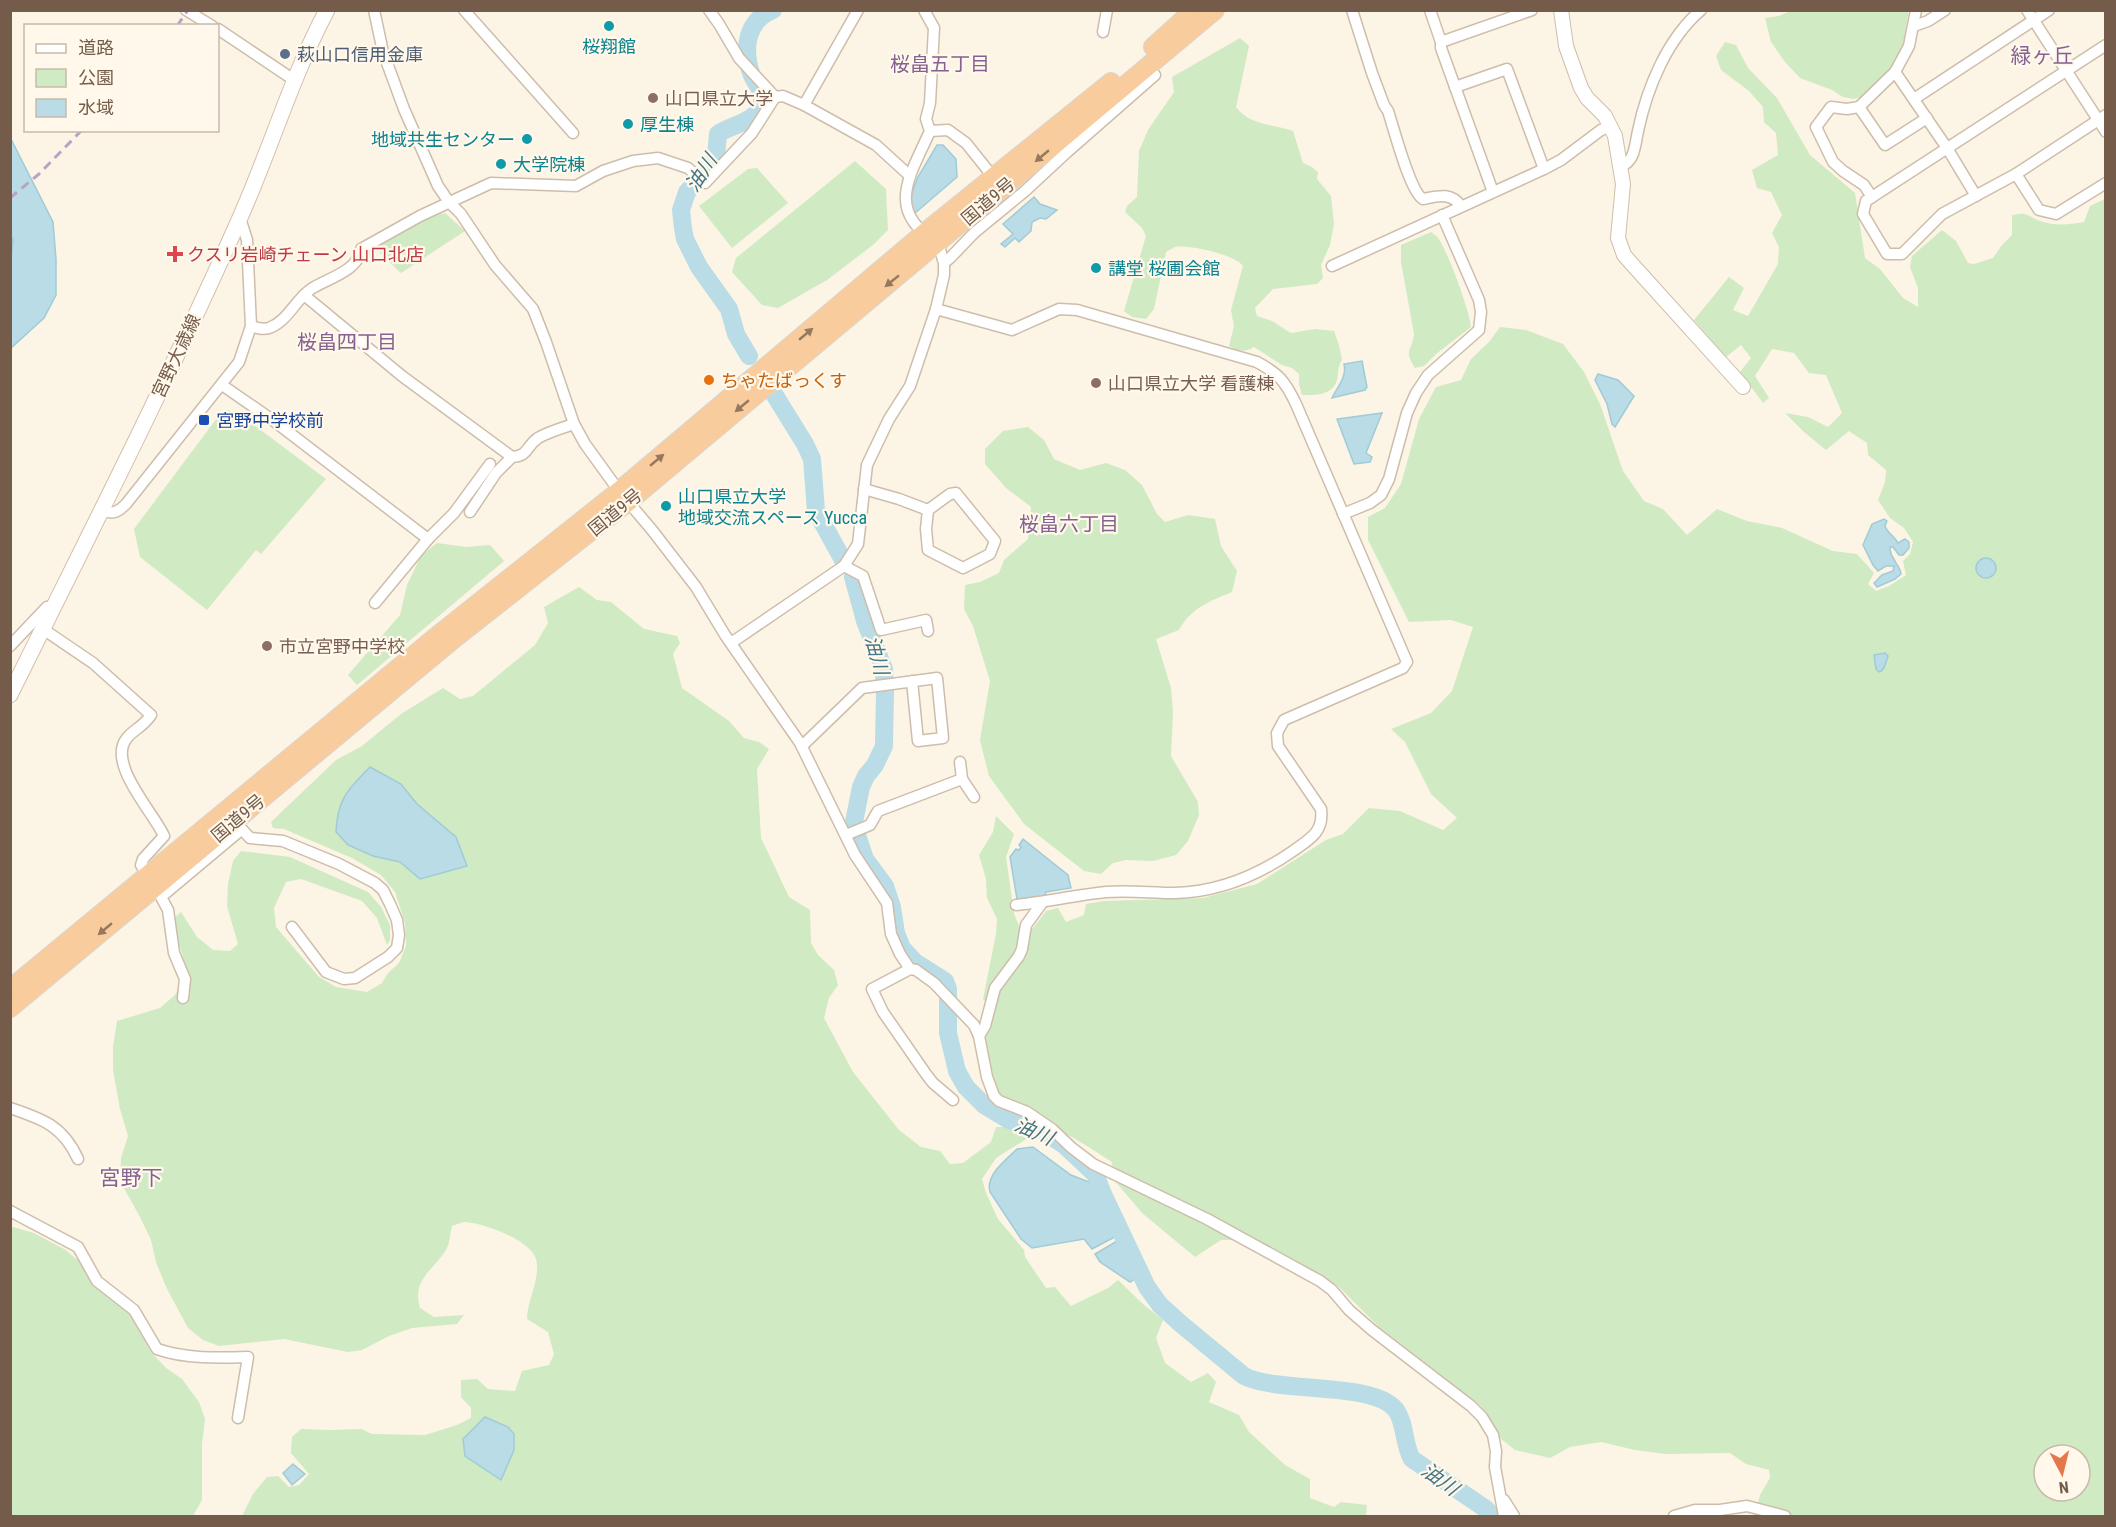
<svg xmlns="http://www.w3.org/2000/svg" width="2116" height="1527" font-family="'Roboto Condensed','Noto Sans JP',sans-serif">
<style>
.green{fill:#d0eac3;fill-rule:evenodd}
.water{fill:#b9dce6;stroke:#a0cbd7;stroke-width:1.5}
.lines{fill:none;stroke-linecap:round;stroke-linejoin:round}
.river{stroke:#b9dce6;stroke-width:18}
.minor-casing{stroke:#cebdab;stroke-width:13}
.tertiary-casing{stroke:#cebdab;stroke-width:16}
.secondary-casing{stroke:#d3bfab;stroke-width:17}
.trunk-casing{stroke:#dbd5d0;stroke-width:20}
.minor{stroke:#fff;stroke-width:10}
.tertiary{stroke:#fff;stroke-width:14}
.secondary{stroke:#fff;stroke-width:15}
.trunk{stroke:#f8cc9d;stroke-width:18}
.rail{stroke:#b8a3c6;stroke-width:3;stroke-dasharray:9 6;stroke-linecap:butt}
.oneway{fill:#96785f}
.culture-dot{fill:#0f9aa8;stroke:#fff8eb;stroke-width:2}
.service-dot{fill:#5c6f8a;stroke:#fff8eb;stroke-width:2}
.education-dot{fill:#8d6e63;stroke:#fff8eb;stroke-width:2}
.health-dot{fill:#e0444e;stroke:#fff8eb;stroke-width:2}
.food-dot{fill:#e8710a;stroke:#fff8eb;stroke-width:2}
.transit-dot{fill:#1a4fb4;stroke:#fff8eb;stroke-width:2}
.labels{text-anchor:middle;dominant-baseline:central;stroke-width:4.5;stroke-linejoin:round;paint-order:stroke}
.culture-label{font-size:18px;fill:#0d838f;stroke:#fff8eb;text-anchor:start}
.service-label{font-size:18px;fill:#4e5e75;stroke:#fff8eb;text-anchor:start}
.education-label{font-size:18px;fill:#785e54;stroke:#fff8eb;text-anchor:start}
.street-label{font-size:18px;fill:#755c4a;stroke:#fff8eb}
.health-label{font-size:18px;fill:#be3a42;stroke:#fff8eb;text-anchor:start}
.food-label{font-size:18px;fill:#c56008;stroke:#fff8eb;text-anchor:start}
.transit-label{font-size:18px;fill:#164399;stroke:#fff8eb;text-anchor:start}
.neighbourhood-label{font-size:20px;fill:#856291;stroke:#fff8eb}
.water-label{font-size:20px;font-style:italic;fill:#447888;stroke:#fff8eb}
.quarter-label{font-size:21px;fill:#856291;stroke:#fff8eb}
</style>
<rect width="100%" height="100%" fill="#fcf5e5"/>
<g class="green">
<polygon points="1790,11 1908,10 1908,14 1903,46 1890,69 1861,97 1854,99 1843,97 1832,90 1800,78 1785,62 1771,42 1765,18 1779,16"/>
<path d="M1240 38 1249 46 1236 107C1249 125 1272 124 1293 131L1303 163 1312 167 1318 172 1317 179 1331 196 1334 224 1330 245 1321 265 1323 278 1317 284 1273 289 1255 308 1257 316 1272 321 1291 333 1315 329 1334 331 1339 345 1342 360C1337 368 1339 372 1337 380 1332 396 1315 395 1302 395L1299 384V374L1292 368 1282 365 1254 347C1244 353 1238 351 1229 346L1234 326 1231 310 1243 266C1236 255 1188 244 1175 247 1174 248 1167 251 1166 252L1154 309 1146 319 1132 317 1124 311 1146 236 1142 228 1125 212 1127 206 1137 197 1139 151 1148 130 1174 92 1172 77Z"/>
<path d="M1725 42 1736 45 1748 68 1777 98 1810 155 1855 193 1865 258 1880 269 1903 298 1918 307V288L1910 267 1912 256 1942 230 1956 241 1968 263 1974 264 1993 258 2002 245 2012 235V215C2029 212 2025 215 2040 221 2054 226 2069 225 2084 222L2090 206 2105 199V1516H1755L1760 1495 1770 1478 1769 1470 1746 1464 1730 1453 1666 1454 1635 1450 1601 1442 1570 1447 1550 1458 1515 1450 1500 1438 1481 1406 1380 1328 1337 1285 1256 1240H1221L1195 1257 1142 1213 1114 1180 1112 1162C1094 1151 1075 1137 1055 1129 1029 1118 1011 1121 987 1101L996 1088 984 1034 995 1011 983 999 996 934 997 919 987 898 986 879 979 855 993 832 996 816 1014 834 1006 857 1014 913 1020 929 1033 928 1046 911 1058 908 1066 922 1084 915 1086 904 1104 901 1203 898 1257 884 1326 840 1343 834 1369 808 1400 811 1443 830 1457 818 1431 794 1405 742 1391 729 1431 713 1452 691 1473 627 1451 620 1409 622 1368 540V517L1385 508 1401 484 1419 419 1436 387 1461 380 1471 359 1489 342 1500 327 1526 330 1563 344 1584 372 1600 404 1623 471 1644 501 1663 509 1687 535 1717 509 1747 521 1782 528 1833 551 1857 554 1874 573 1868 584 1876 591 1889 586 1906 575 1903 561 1910 554 1913 542 1904 528 1890 518 1878 500 1885 482 1886 470 1868 455 1867 443 1849 431 1826 450 1804 432 1785 413 1808 417 1828 427 1842 413 1826 375 1809 373 1794 353 1772 349 1755 376 1769 398 1763 403 1740 372 1751 358 1741 345 1726 357 1694 320 1729 277 1744 288 1733 310 1748 316 1778 264 1779 247 1772 233 1782 215 1771 192 1757 188 1752 170 1778 155 1776 133 1764 122 1763 107 1749 91 1721 70 1716 56ZM2044 1455H2080V1491H2044Z"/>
<polygon points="855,161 886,189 888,230 873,245 827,280 778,308 762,305 732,272 736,258"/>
<polygon points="757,168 788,203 732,248 699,206 748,169"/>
<polygon points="445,213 465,231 401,273 374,247 427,217"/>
<path d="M1431 232C1433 234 1436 235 1438 238 1447 249 1470 312 1471 327L1436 354 1424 366 1415 368C1403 349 1412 352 1414 334L1401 262V245Z"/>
<polygon points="228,410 238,413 326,479 261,554 256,550 207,610 140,557 134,529 220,414"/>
<path d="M1028 427 1044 440 1054 459 1080 470 1106 463 1125 470 1142 485 1157 514 1165 522 1188 515 1215 519 1221 546 1237 571 1232 592C1210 601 1191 608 1179 630L1156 639 1171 688 1173 712 1171 756 1198 802 1199 815 1188 841 1176 855 1153 861 1126 860 1113 863 1101 874 1084 871 1024 824 989 776 980 740 990 681 973 626 964 609 965 585 980 582 999 573 1004 560 1028 539 1031 507 1006 488 985 464V449L1003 431Z"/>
<polygon points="437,543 466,547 490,545 504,561 357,685 348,675 400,615 407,585 421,556"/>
<path d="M579 587 597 600 611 602 644 629 677 636 680 643 673 654 682 688 729 721 744 738 759 742 769 749 757 769 761 838 789 897 810 910 811 943 818 955 834 970 838 985 829 998 824 1018 853 1072 899 1130 921 1147 940 1151 950 1164 963 1163 991 1142 996 1127H1012L1033 1135 996 1158 982 1179 986 1193 998 1219 1024 1250 1025 1257 1046 1288 1055 1287 1071 1306 1108 1288 1118 1280 1144 1305 1163 1320 1156 1338 1165 1363 1191 1382 1208 1373 1216 1382 1209 1402 1239 1415 1249 1432 1285 1465 1310 1479V1498L1334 1507 1341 1502 1367 1505 1366 1516H242L253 1494 267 1477 278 1476 289 1487 299 1485 309 1474 291 1453 292 1437 301 1429 330 1430 361 1429 372 1434 425 1435 457 1425 471 1418V1408L461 1397V1380L477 1379 488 1389 515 1391 522 1371 549 1365 554 1354 548 1332 527 1319C527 1300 541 1279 536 1259 531 1240 483 1223 465 1222 461 1222 456 1225 452 1226 450 1234 450 1243 446 1250 432 1272 412 1279 420 1308L434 1317 464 1315 457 1324 412 1328 389 1336 362 1350 348 1352 284 1339 219 1346 203 1340 188 1328 166 1287 156 1262 151 1240 140 1217 120 1181 121 1158 128 1136 120 1109 113 1070V1047L117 1021 160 1008 175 995 187 970 179 944 174 918 181 912 197 937 213 950 230 951 238 944 227 906 228 884 233 861 241 851 290 857 368 892 381 907 390 925V940L387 945 377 918 362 901 301 879 286 882 274 908 276 927 319 977 336 987 367 992 382 983 388 973 399 963 406 946 405 923 395 892 381 875 352 858 284 829 273 828 271 822 336 760 362 746 401 714 443 688 460 699 473 696 535 645 548 623 544 607Z"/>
<polygon points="13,1227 34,1233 64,1249 80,1262 96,1287 131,1316 151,1352 166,1368 182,1379 199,1402 205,1419 202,1444 202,1500 193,1516 11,1516 10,1229"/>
</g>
<g class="water">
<polygon points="10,137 53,222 56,259 56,295 44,318 11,348 10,266 13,240 10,235"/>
<polygon points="937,145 943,145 956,159 957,177 914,214 910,198 918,177"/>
<polygon points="1034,197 1040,204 1057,210 1046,219 1040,218 1032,222 1031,231 1019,242 1015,238 1005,247 1001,244 1013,234 1003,224"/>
<path d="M1362 361 1367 387 1365 390 1332 398C1337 387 1347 378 1344 364Z"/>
<polygon points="1598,374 1618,380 1634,396 1615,427 1612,424 1607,404 1595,380"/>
<polygon points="1382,413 1366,453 1372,457 1370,462 1354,464 1337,419"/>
<path d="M1884 519 1887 521 1885 526C1887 533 1894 535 1898 543L1905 539 1909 542V548L1903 555H1899L1893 547H1890C1889 558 1900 564 1901 574L1895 579 1877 587 1874 583 1882 575 1893 571 1894 566H1886L1878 571 1873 565 1863 545 1872 524Z"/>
<circle cx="1986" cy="568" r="10"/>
<path d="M1885 653 1888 656C1886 661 1885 671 1879 672L1876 669 1874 655Z"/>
<path d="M370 767 401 784 417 804 456 837 467 866 420 879 400 862 373 856 348 845 336 832C337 800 348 789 370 767Z"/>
<polygon points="1023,839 1068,875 1071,888 1046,892 1045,896 1017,899 1010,857 1016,849 1019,850 1021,847 1019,845"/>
<path d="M1033 1147 1071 1175 1089 1182 1115 1233 1113 1238 1092 1249 1084 1239 1032 1248 1021 1239 990 1192C985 1175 1006 1160 1017 1149Z"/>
<polygon points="1117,1241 1136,1278 1130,1282 1100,1262 1095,1254"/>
<polygon points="485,1417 508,1427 514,1434 514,1450 501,1480 465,1456 463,1439"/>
<polygon points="293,1464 305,1474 292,1485 283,1473"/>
</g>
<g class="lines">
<g class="river">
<path d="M749 356 736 334 729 309 699 267 685 239 683 228 681 210 687 192 710 167 716 156 718 134C732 124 757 123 762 102 765 90 754 83 751 73 743 48 746 21 773 10"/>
<polyline points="774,394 805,444 812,459 816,511 843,560"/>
<path d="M853 577 865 621 884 669 885 692 884 746 875 765 866 776 861 787 854 822 857 835 865 859 885 886 892 907 896 933 902 948 915 962 945 981 948 989V1033L957 1071 966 1087 984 1105 1009 1120 1040 1129 1064 1145 1095 1174 1103 1194 1147 1287 1160 1305 1181 1324 1244 1376C1280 1394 1374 1381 1396 1410 1406 1424 1403 1444 1412 1459L1486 1509 1492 1516"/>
</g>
<g class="minor-casing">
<g id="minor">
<polyline points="186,10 212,26"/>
<polyline points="374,10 383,52 404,109 438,186 449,202 461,214 495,265 533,309 546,342 574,424 585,444 619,491 652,530 696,587 725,635 800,743 855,855 887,903 891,934 900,954 910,969 916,970 934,983 974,1025 979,1036 987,1077 994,1096 999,1101 1027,1112 1052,1129 1072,1148 1093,1164 1207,1219 1320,1281 1332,1290 1349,1310 1372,1330 1471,1406 1482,1417 1493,1435 1496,1451 1495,1467 1504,1516"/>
<polyline points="464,10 573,133"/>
<polyline points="709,10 719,24 739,58 775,97"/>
<path d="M1352 10 1372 73 1384 105 1388 111C1394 129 1410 192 1423 199 1438 196 1451 192 1461 206"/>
<polyline points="1430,10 1441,42 1441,48 1493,192"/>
<polyline points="2027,10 2106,132"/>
<polyline points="1914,26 1928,21 1945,10"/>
<polyline points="218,29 294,80"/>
<polyline points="1103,32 1107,10"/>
<polyline points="1441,42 1532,10"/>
<polyline points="2106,45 1872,197 1866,201 1863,214 1887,254 1902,254 1942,214 2016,174 2106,115"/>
<polyline points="1895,72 1947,148 1976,196"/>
<polyline points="1455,87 1507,69 1544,169"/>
<polyline points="1914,99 2049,10"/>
<polyline points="804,105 858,10"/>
<polyline points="1859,107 1885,145 1927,118"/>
<polyline points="930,131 948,130 966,143 994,178"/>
<path d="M1621 166C1635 162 1635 144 1638 131 1647 88 1667 39 1701 10"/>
<polyline points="2016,174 2039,210 2056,214 2106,183"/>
<polyline points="1872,197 1864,185 1843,171 1833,162 1816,127 1831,107 1847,109 1859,107 1895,72 1909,46 1916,10"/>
<polyline points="944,263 950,258 974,233 1025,191 1066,153 1155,75"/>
<polyline points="1332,266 1544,169 1561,160 1601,130 1611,126"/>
<polyline points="304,295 402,376 512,457"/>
<path d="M936 309 1012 330 1059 309 1077 310 1257 362C1279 374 1285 381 1296 404L1407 662 1403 668 1284 720 1277 733 1278 746 1321 809C1324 832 1310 839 1293 851 1257 876 1219 892 1175 893 1152 893 1129 890 1106 892 1076 895 1046 902 1016 905"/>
<path d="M251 326C257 328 263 330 269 328 288 321 295 300 311 289 326 279 359 271 361 249L420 216 491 183 576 186 603 171 633 161 658 158 688 168 705 183 752 133 775 97 783 96 804 105 876 145 910 176"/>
<polyline points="222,385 274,421 428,539"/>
<polyline points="864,489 899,499 928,510 950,494 956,493 995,541 990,554 963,568 928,550 926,529 928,510"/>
<path d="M102 510C113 515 118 512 126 504L239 362 251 326 247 240 240 218"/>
<path d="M470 512 496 473 512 457C529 456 526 446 538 438 548 432 562 428 574 424"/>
<polyline points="1343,514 1370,503 1381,495 1389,479 1407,413 1416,393 1428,375 1479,330 1481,312 1479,300 1442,215"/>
<polyline points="844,566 863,576 881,630 926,620 928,631"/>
<polyline points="375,603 428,539 454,513 490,464"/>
<path d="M43 629 93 663 151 715C142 728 134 729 127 738 106 763 154 813 164 836L143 859 141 865 148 876"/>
<path d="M731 643 844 566 858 544 867 465 889 419 910 386 936 309 944 275V263L938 243C884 211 910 176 930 131L926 119 930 103 934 28 924 10"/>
<polyline points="10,646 47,607 54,606"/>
<polyline points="802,746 862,688 937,678 943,738 918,741 912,681"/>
<polyline points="960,762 962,779"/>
<polyline points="234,821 250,838 283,841 339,864 375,883 383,890 390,904 397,920 399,935 397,948 388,957 355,978 344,979 326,972 292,927"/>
<polyline points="846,835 870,825 878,811 962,779 974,797"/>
<polyline points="910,969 872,989 883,1012 926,1074 933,1083 953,1100"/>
<polyline points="183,998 185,979 174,953 168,910 161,897 241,830"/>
<polyline points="979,1036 985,1026 995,988 1019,956 1022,949 1026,925 1042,903"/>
<path d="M10 1108C43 1119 63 1126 78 1159"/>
<path d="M10 1211 78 1247 97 1281 134 1310 157 1349C186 1359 217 1358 248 1357L238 1418"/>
<polyline points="1504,1500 1514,1516"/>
<polyline points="1674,1516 1695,1510 1720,1510 1747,1506 1785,1516"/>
</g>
</g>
<g class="tertiary-casing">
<polyline id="tertiary" points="1561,10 1566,46 1581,88 1587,98 1605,116 1615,136 1623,184 1618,238 1624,255 1631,263 1743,387"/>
</g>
<g class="secondary-casing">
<path id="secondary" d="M10 695C88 537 168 380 239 220 270 151 291 78 327 10"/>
</g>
<g class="trunk-casing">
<g id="trunk">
<polyline points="1153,47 1194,10"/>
<polyline points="10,989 437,636 619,491 923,234 1111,82"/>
<polyline points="10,1008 450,642 628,502 1215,10"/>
</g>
</g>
<use href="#minor" class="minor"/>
<use href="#tertiary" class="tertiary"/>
<use href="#secondary" class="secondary"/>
<use href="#trunk" class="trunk"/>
<g class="rail">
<polyline points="177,26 188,10"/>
<polyline points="10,198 39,174 82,130"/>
</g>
</g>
<defs><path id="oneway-solid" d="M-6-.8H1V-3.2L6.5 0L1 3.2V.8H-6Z" transform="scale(1.5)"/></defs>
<g class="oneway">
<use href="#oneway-solid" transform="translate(1042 156) rotate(140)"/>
<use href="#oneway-solid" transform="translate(892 281) rotate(141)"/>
<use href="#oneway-solid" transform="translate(806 334) rotate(-40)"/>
<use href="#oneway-solid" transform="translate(742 406) rotate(140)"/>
<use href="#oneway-solid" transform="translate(657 460) rotate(-40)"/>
<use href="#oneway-solid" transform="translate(105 929) rotate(140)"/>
</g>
<g class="culture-dot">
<circle cx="609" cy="26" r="6"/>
<circle cx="628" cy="124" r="6"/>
<circle cx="527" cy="139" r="6"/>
<circle cx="501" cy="164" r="6"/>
<circle cx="1096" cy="268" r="6"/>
<circle cx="666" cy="506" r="6"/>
</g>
<circle class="service-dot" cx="285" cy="54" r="6"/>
<g class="education-dot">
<circle cx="653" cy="98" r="6"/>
<circle cx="1096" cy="383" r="6"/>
<circle cx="267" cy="646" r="6"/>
</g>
<path class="health-dot" d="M172 245h6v6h6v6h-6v6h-6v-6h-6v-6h6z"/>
<circle class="food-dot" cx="709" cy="380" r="6"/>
<rect class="transit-dot" x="198" y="414" width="12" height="12" rx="3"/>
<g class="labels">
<g class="culture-label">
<text x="609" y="46" text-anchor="middle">桜翔館</text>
<text x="640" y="124">厚生棟</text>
<text x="515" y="139" text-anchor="end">地域共生センター</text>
<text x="513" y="164">大学院棟</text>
<text x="1108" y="268">講堂 桜圃会館</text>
<text x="678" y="496">山口県立大学<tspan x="678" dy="21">地域交流スペース Yucca</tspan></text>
</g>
<g class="service-label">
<text x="297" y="54">萩山口信用金庫</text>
</g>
<g class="education-label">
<text x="665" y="98">山口県立大学</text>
<text x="1108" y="383">山口県立大学 看護棟</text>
<text x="279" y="646">市立宮野中学校</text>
</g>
<g class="street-label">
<text transform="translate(988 201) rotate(-40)">国道9号</text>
<text transform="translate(176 356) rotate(-65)">宮野大歳線</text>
<text transform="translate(615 512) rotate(-39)">国道9号</text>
<text transform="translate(238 818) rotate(-40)">国道9号</text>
</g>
<g class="health-label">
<text x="187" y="254">クスリ岩崎チェーン 山口北店</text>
</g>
<g class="food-label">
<text x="721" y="380">ちゃたばっくす</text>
</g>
<g class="transit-label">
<text x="216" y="420">宮野中学校前</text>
</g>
<g class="neighbourhood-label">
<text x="940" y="64">桜畠五丁目</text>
<text x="347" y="342">桜畠四丁目</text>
<text x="1069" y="524">桜畠六丁目</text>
</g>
<g class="water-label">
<text transform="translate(701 173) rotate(-57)">油川</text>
<text transform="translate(877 655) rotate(75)">油川</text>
<text transform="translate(1034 1131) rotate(24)">油川</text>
<text transform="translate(1440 1479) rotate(36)">油川</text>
</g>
<g class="quarter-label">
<text x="2042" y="56">緑ヶ丘</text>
<text x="131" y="1178">宮野下</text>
</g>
</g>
<rect width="2116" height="1527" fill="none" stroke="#755c4a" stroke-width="24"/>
<rect x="24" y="24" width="195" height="108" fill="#fff8eb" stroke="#c8baab" stroke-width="1.5"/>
<rect x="36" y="44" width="30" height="9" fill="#ffffff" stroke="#c8baab" stroke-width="1.5"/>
<text x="78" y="54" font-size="18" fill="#755c4a">道路</text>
<rect x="36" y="69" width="30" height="18" fill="#d0eac3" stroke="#c8baab" stroke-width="1.5"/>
<text x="78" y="84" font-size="18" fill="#755c4a">公園</text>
<rect x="36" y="99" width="30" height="18" fill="#b9dce6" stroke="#c8baab" stroke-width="1.5"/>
<text x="78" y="114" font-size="18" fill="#755c4a">水域</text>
<g transform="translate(2062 1473) rotate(173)"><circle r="28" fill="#fff8eb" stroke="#c8baab" stroke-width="1.5"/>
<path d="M0-4.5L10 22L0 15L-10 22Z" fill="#e5784b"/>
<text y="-9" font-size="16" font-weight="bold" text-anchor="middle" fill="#755c4a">N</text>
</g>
</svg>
